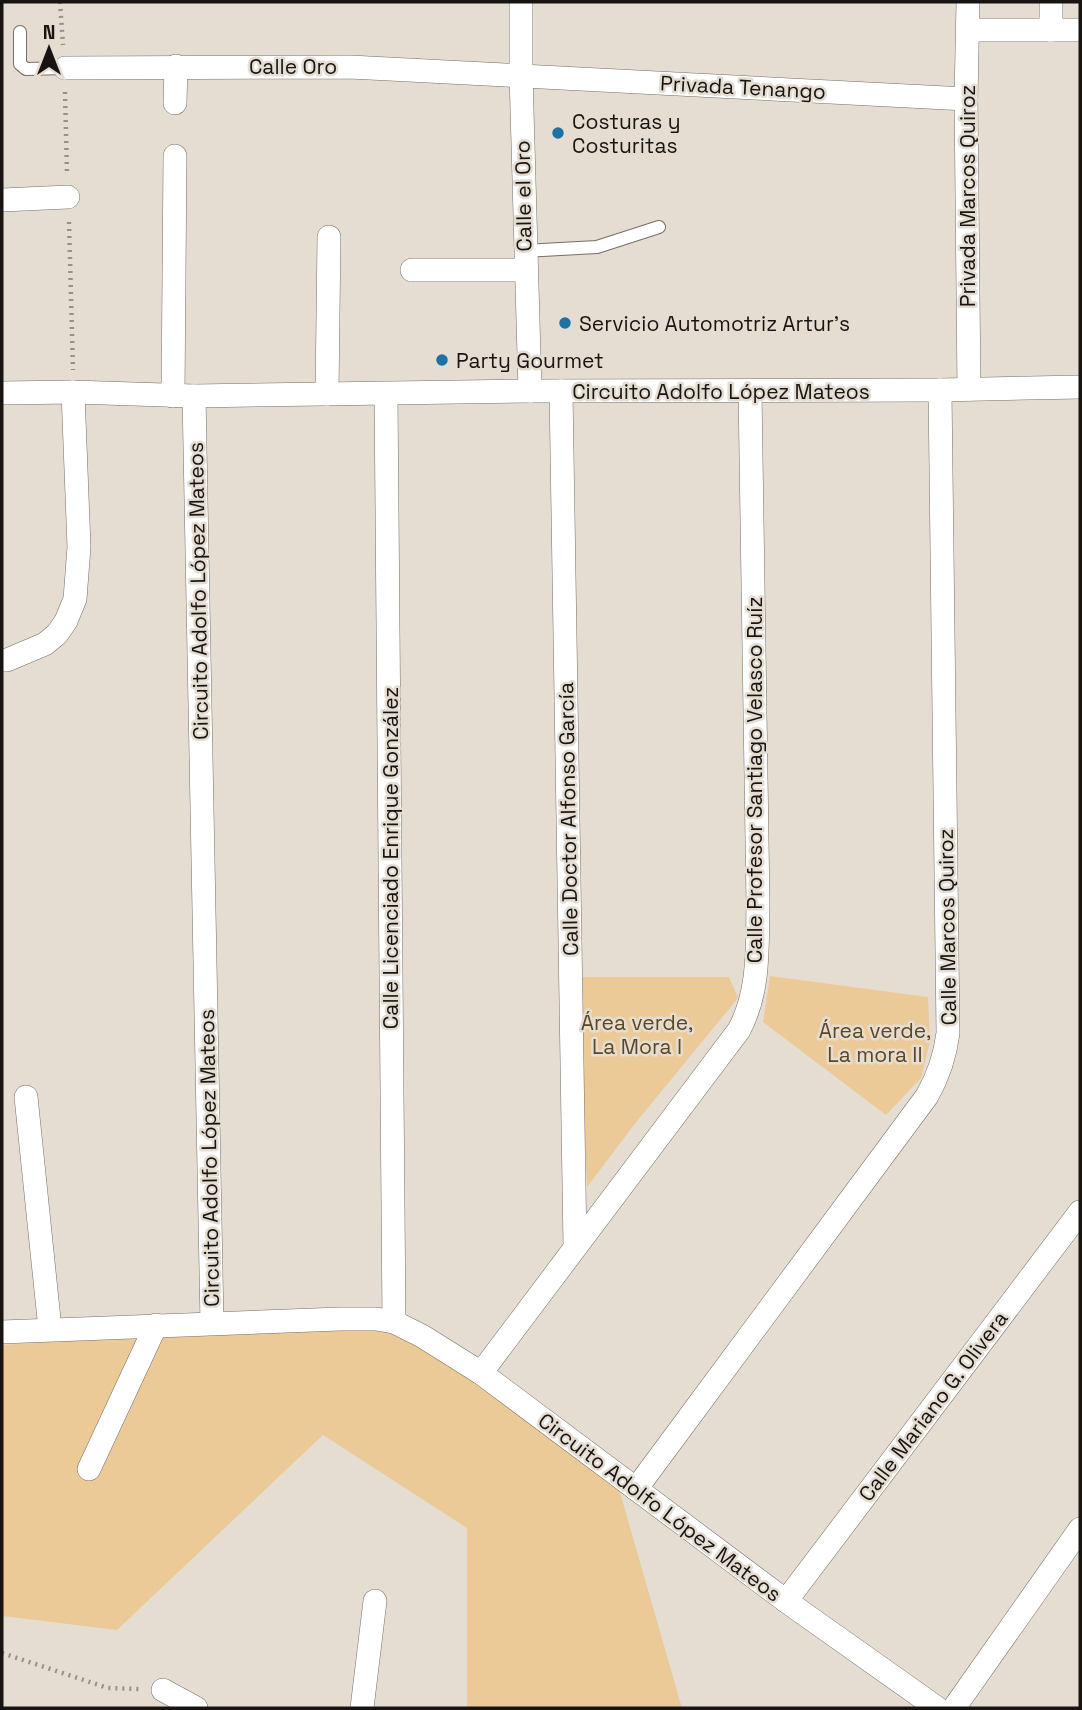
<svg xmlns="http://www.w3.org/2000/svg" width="1082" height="1710" font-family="'Space Grotesk',sans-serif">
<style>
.green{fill:#ecca98}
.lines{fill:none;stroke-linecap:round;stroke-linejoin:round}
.lane-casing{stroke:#756f65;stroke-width:14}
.street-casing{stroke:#756f65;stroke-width:24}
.path{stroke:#979189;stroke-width:4.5;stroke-dasharray:2 5;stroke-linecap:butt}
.lane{stroke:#fff;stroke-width:12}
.street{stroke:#fff;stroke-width:23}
.poi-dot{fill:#1e71a2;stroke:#e5ddd2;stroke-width:2.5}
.labels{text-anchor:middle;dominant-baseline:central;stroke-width:5;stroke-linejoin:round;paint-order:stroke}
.street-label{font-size:21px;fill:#171411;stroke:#e5ddd2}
.poi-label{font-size:21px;fill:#171411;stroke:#e5ddd2;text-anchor:start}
.park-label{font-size:21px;fill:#5c4623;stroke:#e5ddd2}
</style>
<rect width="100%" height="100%" fill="#e5ddd2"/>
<g class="green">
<polygon points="770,976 928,997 930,1041 921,1078 886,1115 763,1022"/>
<polygon points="579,977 729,977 738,998 637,1121 587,1187"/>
<polygon points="378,1321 468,1374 619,1489 682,1708 467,1708 467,1528 323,1435 117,1630 2,1616 2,1345"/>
</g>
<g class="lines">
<g class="lane-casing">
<g id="lane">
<polyline points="20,32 20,64 26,69 65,68"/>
<polyline points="524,251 597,247 659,227"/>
</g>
</g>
<g class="street-casing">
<g id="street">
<polyline points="521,2 521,74 530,391"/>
<polyline points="968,2 966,99 969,389"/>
<polyline points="1051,2 1051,30"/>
<polyline points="968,30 1080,30"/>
<polyline points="65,68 350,67 966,99"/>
<polyline points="175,103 176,66"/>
<polyline points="2,200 68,197"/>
<polyline points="412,270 525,270"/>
<polyline points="561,391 575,1246"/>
<polyline points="2,393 73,392 194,396 530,391 940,390 1080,387"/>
<polyline points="327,394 329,237"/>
<polyline points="386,394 394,1322"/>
<polyline points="173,396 175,156"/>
<polyline points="194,396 212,1323"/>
<polyline points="7,660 45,644 57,634 66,621 75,599 79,547 73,392"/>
<polyline points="26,1097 50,1329"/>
<polyline points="2,1332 340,1319 376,1319 394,1322 422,1336 481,1373 786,1601 937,1708"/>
<path d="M481 1373 739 1030C760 991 757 947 758 904L750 391"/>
<polyline points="89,1469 156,1325"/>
<path d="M636 1489 927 1096C939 1075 945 1057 948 1033L940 390"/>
<polyline points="786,1601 1080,1212"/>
<polyline points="163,1690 196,1708"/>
<polyline points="362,1708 375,1601"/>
<polyline points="954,1708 1080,1529"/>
</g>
</g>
<g class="path">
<polyline points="60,2 63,45"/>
<polyline points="65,92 67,174"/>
<polyline points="69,222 73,370"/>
<polyline points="2,1653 108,1688 139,1689"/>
</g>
<use href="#lane" class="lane"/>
<use href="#street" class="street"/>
</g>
<g class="poi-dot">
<circle cx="558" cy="133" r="7"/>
<circle cx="565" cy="323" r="7"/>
<circle cx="442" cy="360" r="7"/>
</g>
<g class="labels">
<g class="street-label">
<text x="293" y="66">Calle Oro</text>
<text transform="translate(743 87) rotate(3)">Privada Tenango</text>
<text transform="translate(523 196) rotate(-91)">Calle el Oro</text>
<text transform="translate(967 196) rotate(-90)">Privada Marcos Quiroz</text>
<text x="721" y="391">Circuito Adolfo López Mateos</text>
<text transform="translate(198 591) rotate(-91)">Circuito Adolfo López Mateos</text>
<text transform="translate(754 780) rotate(-90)">Calle Profesor Santiago Velasco Ruíz</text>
<text transform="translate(568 819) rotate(-91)">Calle Doctor Alfonso García</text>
<text transform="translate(390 858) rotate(-90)">Calle Licenciado Enrique González</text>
<text transform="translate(947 927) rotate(-91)">Calle Marcos Quiroz</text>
<text transform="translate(209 1158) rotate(-91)">Circuito Adolfo López Mateos</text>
<text transform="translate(933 1406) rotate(-53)">Calle Mariano G. Olivera</text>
<text transform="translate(660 1507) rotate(37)">Circuito Adolfo López Mateos</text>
</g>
<g class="poi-label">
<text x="572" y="121">Costuras y<tspan x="572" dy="24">Costuritas</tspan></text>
<text x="579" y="323">Servicio Automotriz Artur's</text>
<text x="456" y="360">Party Gourmet</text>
</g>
<g class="park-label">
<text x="637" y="1022">Área verde,<tspan x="637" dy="24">La Mora I</tspan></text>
<text x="875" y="1030">Área verde,<tspan x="875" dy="24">La mora II</tspan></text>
</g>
</g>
<rect width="1082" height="1710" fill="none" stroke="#171411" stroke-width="7"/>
<g transform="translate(49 49)" stroke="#e5ddd2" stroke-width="5" paint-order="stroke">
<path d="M0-5L12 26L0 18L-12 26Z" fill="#171411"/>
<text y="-10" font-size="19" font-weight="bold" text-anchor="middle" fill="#171411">N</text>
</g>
</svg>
